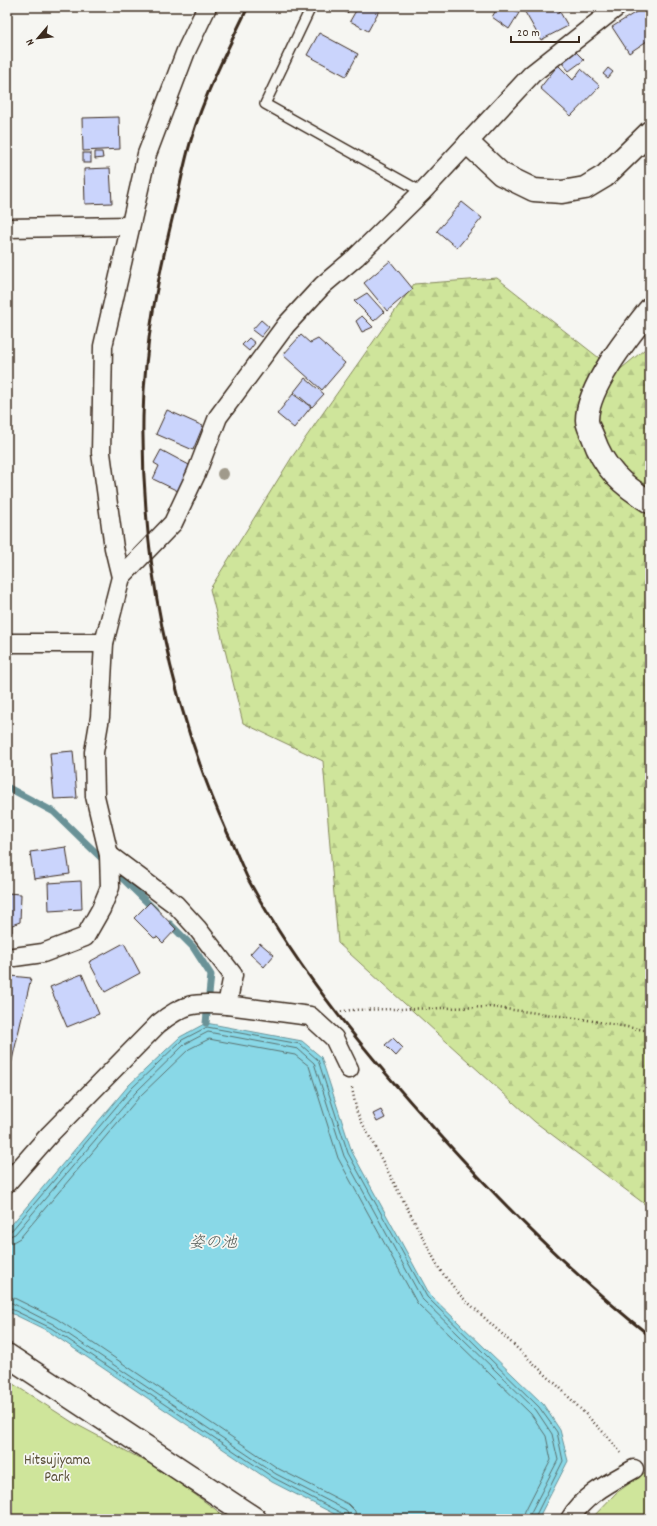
<svg xmlns="http://www.w3.org/2000/svg" width="657" height="1526" font-family="Dekko,'Klee One',sans-serif">
<style>
.green{fill:#cfe59b;stroke:#85885c}
.forest{fill:url(#forest-firs);stroke:#85885c}
.water{fill:#89d8e7;stroke:#6a9297}
.lines{fill:none;stroke-linecap:round;stroke-linejoin:round}
.shore{stroke:#5a706e;stroke-width:1}
.stream{stroke:#6a9297;stroke-width:7}
.building{fill:#cad4fc;stroke:#3b2a1e}
.lane-casing{stroke:#3b2a1e;stroke-width:12}
.street-casing{stroke:#3b2a1e;stroke-width:21}
.secondary-casing{stroke:#3b2a1e;stroke-width:25}
.path{stroke:#3b2a1e;stroke-width:2.5;stroke-dasharray:1 3;stroke-linecap:butt}
.lane{stroke:#f6f6f2;stroke-width:9}
.street{stroke:#f6f6f2;stroke-width:18}
.secondary{stroke:#f6f6f2;stroke-width:22}
.rail{stroke:#3b2a1e;stroke-width:3}
.tree{fill:#a09a8b}
.labels{text-anchor:middle;dominant-baseline:central;stroke-width:3.5;stroke-linejoin:round;paint-order:stroke}
.park-label{font-size:15px;fill:#594f37;stroke:#f6f6f2}
.water-label{font-size:16px;font-style:italic;fill:#4e5650;stroke:#f6f6f2}
</style>
<defs>
<pattern id="forest-firs" width="22" height="20" patternUnits="userSpaceOnUse"><rect width="22" height="20" fill="#cfe59b"/><path d="M5 1l3.5 6h-7zM16 11l3.5 6h-7z" fill="#b3c585"/></pattern>
</defs>
<rect width="100%" height="100%" fill="#f6f6f2"/>
<filter id="ink" filterUnits="userSpaceOnUse"><feTurbulence type="fractalNoise" baseFrequency=".025" numOctaves="2"/><feDisplacementMap in="SourceGraphic" scale="8" xChannelSelector="R" yChannelSelector="G"/><feConvolveMatrix kernelMatrix="1 2 1 2 8 2 1 2 1" color-interpolation-filters="sRGB"/></filter>
<g filter="url(#ink)">
<g class="green">
<polygon points="7,1380 72,1422 158,1468 229,1519 7,1519"/>
<polygon points="650,1469 650,1519 591,1519 616,1493"/>
</g>
<polygon class="forest" points="497,278 617,372 650,345 650,1208 535,1122 338,943 323,761 243,723 210,589 292,457 414,284"/>
<polygon class="water" points="206,1023 302,1041 321,1057 352,1152 430,1295 543,1404 560,1430 568,1461 538,1519 344,1519 272,1482 48,1331 7,1311 7,1230 129,1085 180,1037"/>
<g class="lines">
<g class="shore">
<polyline points="7,1232 12,1230 132,1088 182,1040 207,1027 300,1044 318,1060 348,1153 427,1297 539,1407 557,1432 563,1461 534,1519"/>
<polyline points="7,1237 15,1234 136,1092 185,1044 208,1032 298,1049 314,1063 344,1156 422,1299 536,1410 552,1434 558,1460 530,1514 529,1519"/>
<polyline points="7,1243 13,1242 20,1238 140,1096 189,1049 209,1039 295,1055 309,1066 338,1158 417,1303 531,1414 546,1436 551,1460 525,1511 523,1519"/>
<polyline points="7,1296 14,1298 57,1319 279,1469 348,1504 355,1511 356,1519"/>
<polyline points="7,1302 12,1303 53,1324 276,1474 346,1510 350,1519"/>
<polyline points="7,1307 51,1328 274,1478 343,1514 345,1519"/>
</g>
<g class="stream">
<polyline points="7,787 54,812 155,910"/>
<polyline points="170,924 193,947 211,975 206,1023"/>
</g>
</g>
<g class="building">
<polygon points="337,7 351,7 347,13"/>
<polygon points="358,7 381,7 368,31 350,21"/>
<polygon points="498,7 509,7 519,13 509,29 492,17"/>
<polygon points="522,7 557,7 568,26 541,40"/>
<polygon points="644,7 650,7 650,39 629,53 612,27"/>
<polygon points="319,33 358,54 346,76 307,55"/>
<polygon points="574,50 584,60 569,71 561,62"/>
<polygon points="558,65 573,80 581,69 600,86 571,116 540,88"/>
<polygon points="608,68 613,72 608,78 603,74"/>
<polygon points="119,117 120,149 83,151 82,118"/>
<polygon points="95,152 102,152 103,158 95,159"/>
<rect x="83" y="153" width="8" height="10"/>
<polygon points="110,168 112,203 85,204 84,169"/>
<polygon points="462,202 482,218 457,248 437,231"/>
<polygon points="390,261 413,289 387,311 364,283"/>
<polygon points="367,293 384,312 374,321 354,301"/>
<polygon points="362,316 373,327 362,332 356,321"/>
<polygon points="261,320 269,327 261,337 252,330"/>
<polygon points="301,335 310,343 318,339 345,363 322,390 283,355"/>
<polygon points="249,338 255,343 249,351 242,345"/>
<polygon points="305,378 324,394 312,407 294,392"/>
<polygon points="293,394 311,407 294,428 277,414"/>
<polygon points="167,410 203,426 193,450 156,434"/>
<polygon points="161,450 191,466 178,491 153,479 159,466 154,463"/>
<polygon points="73,751 77,798 54,799 50,753"/>
<polygon points="66,847 70,874 34,879 30,852"/>
<polygon points="81,881 82,909 49,911 48,883"/>
<polygon points="7,893 21,894 20,922 12,925 12,932 7,931"/>
<polygon points="150,902 176,929 163,943 157,937 154,938 134,918"/>
<polygon points="124,943 140,973 105,992 89,962"/>
<polygon points="260,943 274,955 264,967 250,954"/>
<polygon points="82,974 99,1014 67,1027 50,987"/>
<polygon points="11,976 31,978 7,1082 7,995"/>
<polygon points="393,1038 403,1048 396,1056 385,1045"/>
<polygon points="381,1110 385,1118 377,1122 373,1114"/>
</g>
<g class="lines">
<g class="lane-casing">
<polyline id="lane" points="311,7 265,104 422,192"/>
</g>
<g class="street-casing">
<g id="street">
<polyline points="7,228 130,226"/>
<polyline points="121,577 173,523 196,474 218,417 286,325 323,285 356,257 422,192 532,74 617,7"/>
<polyline points="7,643 104,643"/>
<polyline points="7,958 43,953 85,937 101,909 110,887 109,855 95,796 94,752 100,717 104,643 121,577 114,548 101,453 103,346 147,154 186,51 207,7"/>
<polyline points="227,1005 310,1016 334,1038 349,1069"/>
<path d="M7 1183 50 1134 158 1024C184 1003 195 1002 227 1005L233 975 197 928 176 905 109 855"/>
<path d="M570 1519C584 1495 611 1482 634 1469"/>
</g>
</g>
<g class="secondary-casing">
<g id="secondary">
<polyline points="469,144 501,174 534,190 562,192 585,188 605,176 650,132"/>
<path d="M650 309C630 334 587 387 587 420 587 425 591 432 593 437 604 469 622 485 650 502"/>
<polyline points="7,1355 255,1519"/>
</g>
</g>
<g class="path">
<polyline points="337,1012 351,1010 490,1007 576,1018 650,1031"/>
<polyline points="352,1088 357,1113 440,1270 460,1295 560,1388 606,1435 621,1453"/>
<polyline points="642,1519 650,1516"/>
</g>
<use href="#lane" class="lane"/>
<use href="#street" class="street"/>
<use href="#secondary" class="secondary"/>
<path class="rail" d="M248 7C228 48 204 96 191 140 185 160 181 180 177 199 159 271 144 344 143 417 141 560 169 702 227 832 235 848 241 865 249 881 300 974 370 1058 441 1136 506 1208 574 1276 650 1336"/>
</g>
<circle class="tree" cx="223" cy="474" r="6"/>
</g>
<g class="labels">
<g class="park-label">
<text x="57" y="1461">Hitsujiyama<tspan x="57" dy="17">Park</tspan></text>
</g>
<g class="water-label">
<text x="213" y="1243">姿の池</text>
</g>
</g>
<rect width="657" height="1526" fill="none" stroke="#f6f6f2" stroke-width="24"/>
<rect x="12" y="12" width="633" height="1502" fill="none" stroke="#3b2a1e" stroke-width="1.5" filter="url(#ink)"/>
<g transform="translate(38 38) rotate(242)" stroke="#f6f6f2" stroke-width="3" paint-order="stroke">
<path d="M0-3L7 15L0 10L-7 15Z" fill="#3b2a1e"/>
<text y="-6" font-size="11" font-weight="bold" text-anchor="middle" fill="#3b2a1e">N</text>
</g>
<path d="M511 36v6h68v-6" fill="none" stroke="#3b2a1e" stroke-width="2"/>
<text x="517" y="36" font-size="12" fill="#3b2a1e" stroke="#f6f6f2" stroke-width="3" paint-order="stroke">20 m</text>
</svg>
